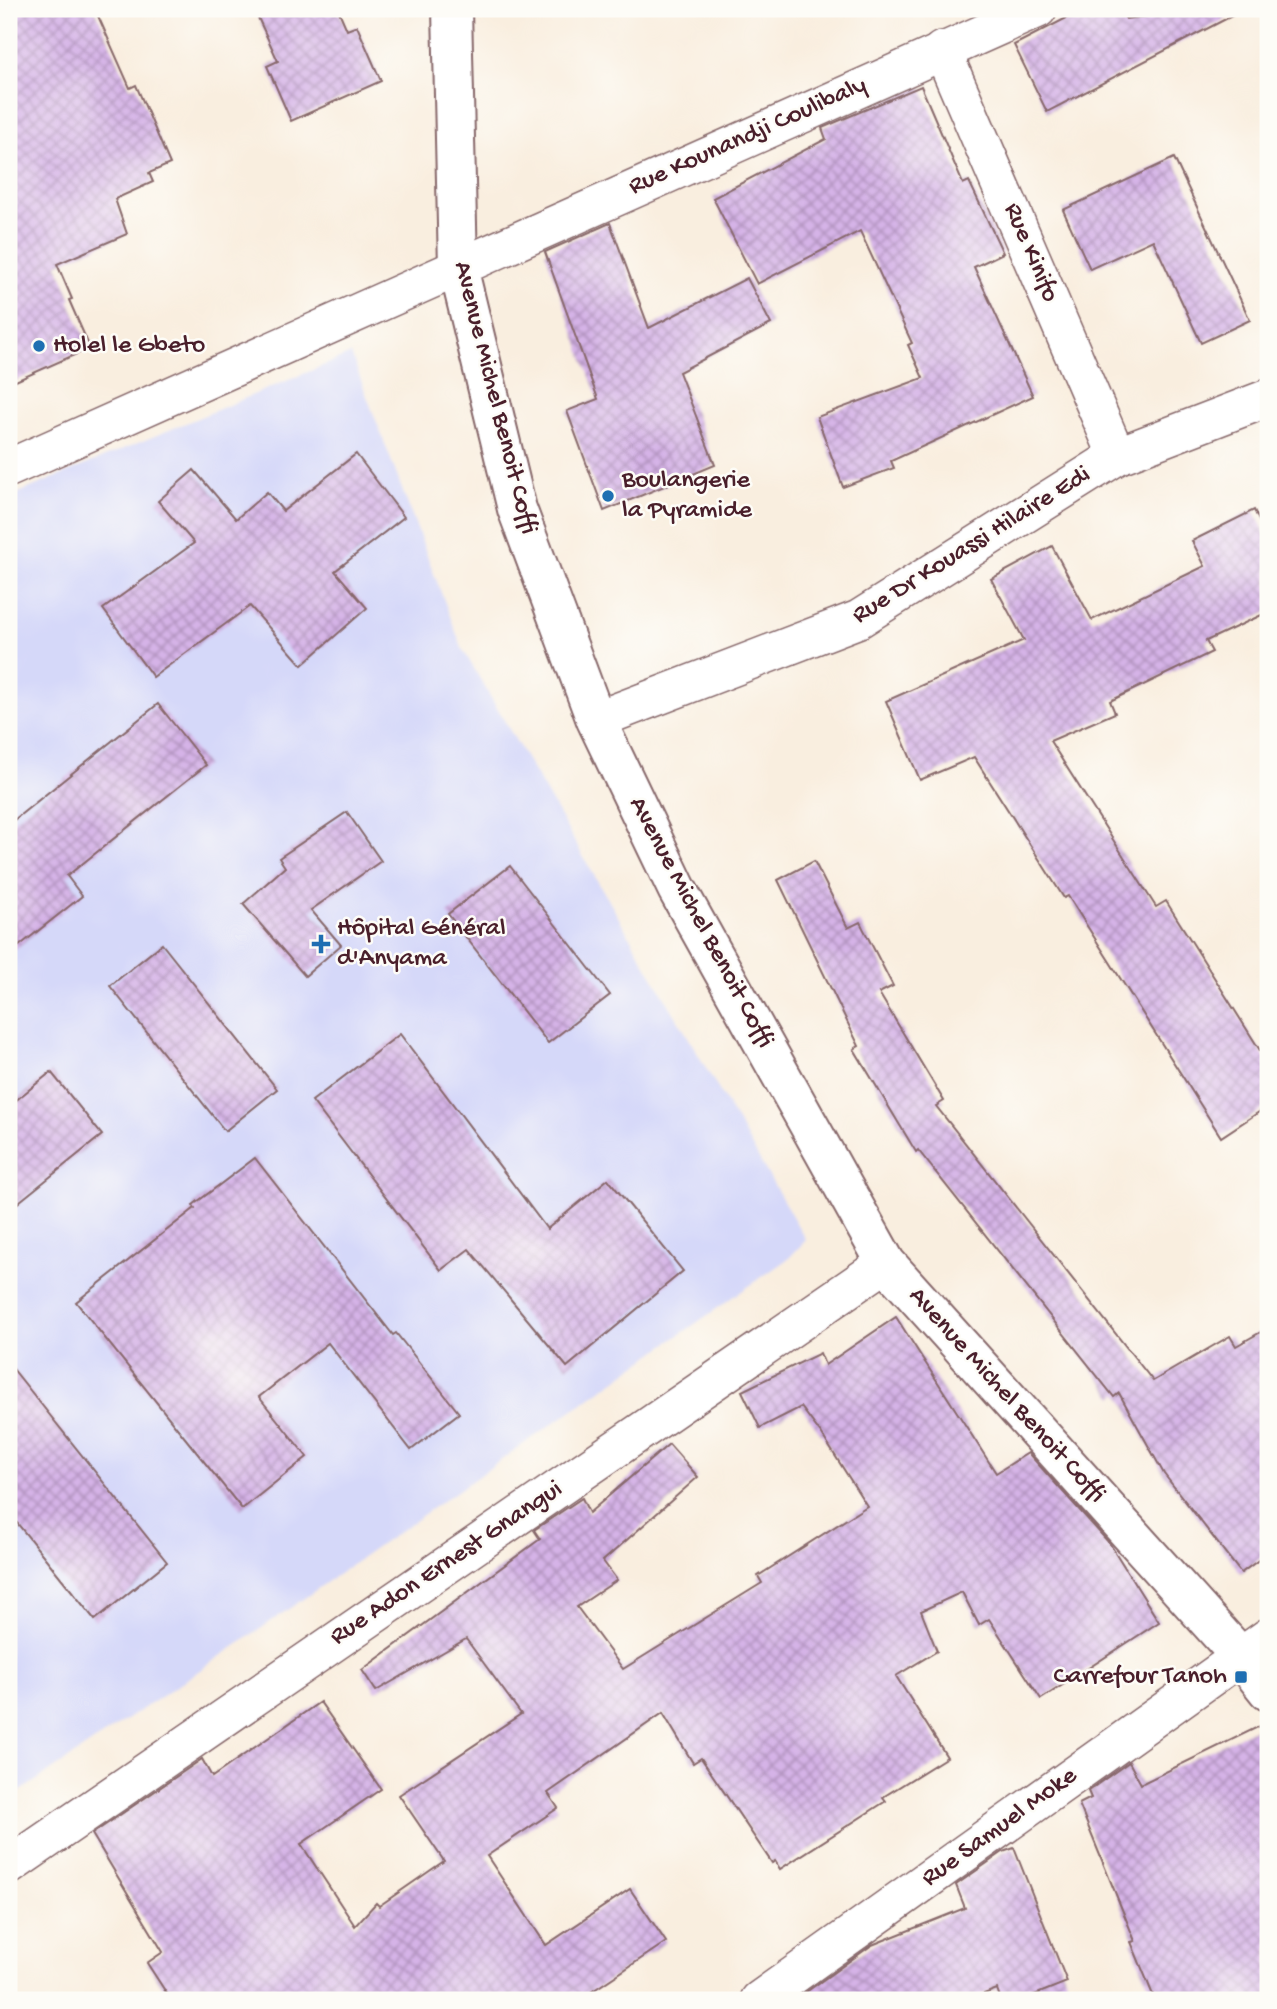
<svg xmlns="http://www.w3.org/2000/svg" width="1277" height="2009" font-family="'Gochi Hand',sans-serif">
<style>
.built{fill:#d5d8f9}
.building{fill:url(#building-cross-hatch)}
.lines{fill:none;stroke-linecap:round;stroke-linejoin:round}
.minor-casing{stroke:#87676a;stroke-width:40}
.tertiary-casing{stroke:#87676a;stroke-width:42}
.minor{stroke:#fff;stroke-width:37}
.tertiary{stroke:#fff;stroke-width:38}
.poi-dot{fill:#1f6fb2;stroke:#fdfcf7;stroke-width:2.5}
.labels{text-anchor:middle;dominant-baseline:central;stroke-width:5;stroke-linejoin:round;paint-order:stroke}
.street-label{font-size:26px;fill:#4a1f2b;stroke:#fdfcf7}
.poi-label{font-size:26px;fill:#4a1f2b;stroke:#fdfcf7;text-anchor:start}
</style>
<defs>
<pattern id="building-cross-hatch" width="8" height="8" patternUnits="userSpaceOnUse" patternTransform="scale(1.75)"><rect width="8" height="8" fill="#d5b3e7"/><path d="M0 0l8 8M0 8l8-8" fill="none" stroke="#af91bb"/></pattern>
</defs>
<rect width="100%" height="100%" fill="#fdfcf7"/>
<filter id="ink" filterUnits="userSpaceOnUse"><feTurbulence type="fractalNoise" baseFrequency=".0143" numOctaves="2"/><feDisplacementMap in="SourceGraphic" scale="14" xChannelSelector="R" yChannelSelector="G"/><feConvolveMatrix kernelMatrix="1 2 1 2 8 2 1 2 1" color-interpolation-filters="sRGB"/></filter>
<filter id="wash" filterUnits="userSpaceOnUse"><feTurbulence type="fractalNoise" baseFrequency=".00686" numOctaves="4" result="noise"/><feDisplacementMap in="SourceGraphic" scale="28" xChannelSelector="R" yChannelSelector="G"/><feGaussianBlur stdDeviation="1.57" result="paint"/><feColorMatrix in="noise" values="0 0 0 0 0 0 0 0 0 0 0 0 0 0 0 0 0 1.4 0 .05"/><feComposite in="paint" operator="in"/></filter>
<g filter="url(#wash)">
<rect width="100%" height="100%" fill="#f9eedf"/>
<polygon class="built" points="351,354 462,648 806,1240 789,1258 246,1639 9,1799 9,497"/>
<g id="blocks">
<g class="building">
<polygon points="9,9 95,9 130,88 136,85 170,164 149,173 153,182 115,199 127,234 57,264 72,299 69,300 90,348 9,384"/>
<polygon points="254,9 338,9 347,30 357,26 381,81 291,121 267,66 278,61"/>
<polygon points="1084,9 1120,9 1126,19 1196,9 1245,9 1047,112 1014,45"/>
<polygon points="921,86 963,184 969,181 1003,253 974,267 1033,396 891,461 894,468 843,487 817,417 923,378 908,345 912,343 860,231 757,284 713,198 826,139 822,128"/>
<polygon points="1174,158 1250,320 1201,343 1153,240 1090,269 1063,210"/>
<polygon points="610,223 649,328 747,278 771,324 679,372 715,465 604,511 567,411 598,399 545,252"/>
<polygon points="356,454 404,517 335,571 367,608 302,665 250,606 153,677 103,609 194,543 158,501 194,470 236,519 267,492 283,511"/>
<polygon points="1254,510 1268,539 1268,612 1206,641 1212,652 1110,701 1115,713 1050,741 1156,907 1166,901 1268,1063 1268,1106 1221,1137 1068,896 1064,898 974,757 920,780 886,701 1024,640 991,579 1052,546 1092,620 1205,566 1192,541"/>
<polygon points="158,704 206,765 67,876 82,896 9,954 9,824"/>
<polygon points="347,812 381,861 311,910 341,945 305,976 243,904 285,867 279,858"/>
<polygon points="814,861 848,928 860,922 893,986 879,993 944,1101 936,1106 1153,1381 1230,1336 1236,1346 1268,1328 1268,1553 1241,1573 1164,1474 1119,1393 1114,1397 918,1150 916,1152 854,1049 859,1046 778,880"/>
<polygon points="510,866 610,995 548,1043 448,914"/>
<polygon points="162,944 277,1089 225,1131 110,986"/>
<polygon points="400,1034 547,1229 608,1179 683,1271 567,1367 469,1249 441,1270 312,1101"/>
<polygon points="51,1072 102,1135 9,1210 9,1106"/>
<polygon points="255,1158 393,1335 396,1333 459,1413 411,1450 328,1343 259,1397 307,1457 242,1509 76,1302 195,1208 193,1205"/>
<polygon points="896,1317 996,1473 1028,1453 1110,1544 1159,1622 1041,1699 989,1619 979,1625 962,1592 921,1611 937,1651 896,1676 947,1757 883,1797 886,1801 780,1869 775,1861 772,1863 701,1758 693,1763 663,1713 548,1793 558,1808 487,1856 546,1945 630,1889 666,1942 579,2000 171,2000 147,1963 163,1952 92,1834 202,1759 212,1777 320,1702 381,1789 301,1844 355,1926 376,1903 379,1906 444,1861 399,1795 521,1714 466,1639 376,1691 362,1670 540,1539 534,1530 582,1498 589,1513 669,1444 698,1477 603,1561 617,1580 577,1607 623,1669 762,1583 758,1576 867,1506 822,1435 801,1407 760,1428 742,1391 820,1353 825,1365"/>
<polygon points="9,1364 167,1562 95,1620 9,1513"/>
<polygon points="1268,1722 1268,2000 1155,2000 1131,1942 1135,1941 1079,1804 1091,1798 1088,1791 1129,1762 1141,1784"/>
<polygon points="1014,1848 1067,1982 1022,2000 1001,2000 997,1989 968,2000 795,2000 872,1945 965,1908 956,1885 1003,1852"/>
</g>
</g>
</g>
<g filter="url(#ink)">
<use href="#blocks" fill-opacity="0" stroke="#87676a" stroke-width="2"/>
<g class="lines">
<g class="minor-casing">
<g id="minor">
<polyline points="942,50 1117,456"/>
<polyline points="9,468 1038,9"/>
<polyline points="596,720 859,619 1117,456 1268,398"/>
<polyline points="9,1866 886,1263"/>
<polyline points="759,2000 1268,1637"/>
</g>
</g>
<g class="tertiary-casing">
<polyline id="tertiary" points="452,9 458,267 517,509 596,720 677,889 886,1263 1240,1656 1268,1691"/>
</g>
<use href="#minor" class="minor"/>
<use href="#tertiary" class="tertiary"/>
</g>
</g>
<g class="poi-dot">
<circle cx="39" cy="346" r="7"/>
<circle cx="608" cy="496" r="7"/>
<path d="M317.5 933.5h7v7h7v7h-7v7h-7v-7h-7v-7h7z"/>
<rect x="1234" y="1670" width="14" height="14" rx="3.5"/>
</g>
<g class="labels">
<g class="street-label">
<text transform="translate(748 137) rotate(-24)">Rue Kounandji Coulibaly</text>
<text transform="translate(1030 253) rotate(67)">Rue Kinifo</text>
<text transform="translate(494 398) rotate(76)">Avenue Michel Benoit Coffi</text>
<text transform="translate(972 546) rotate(-32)">Rue Dr Kouassi Hilaire Edi</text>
<text transform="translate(700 923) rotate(62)">Avenue Michel Benoit Coffi</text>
<text transform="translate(1006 1396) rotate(48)">Avenue Michel Benoit Coffi</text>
<text transform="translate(447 1564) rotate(-34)">Rue Adon Ernest Gnangui</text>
<text transform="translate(1000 1828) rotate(-36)">Rue Samuel Moke</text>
</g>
<g class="poi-label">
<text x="53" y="346">Holel le Gbeto</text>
<text x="622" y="481">Boulangerie<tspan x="622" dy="30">la Pyramide</tspan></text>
<text x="337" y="929">Hôpital Général<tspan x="337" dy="30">d'Anyama</tspan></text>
<text x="1227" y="1677" text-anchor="end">Carrefour Tanoh</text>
</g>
</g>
<rect width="1277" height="2009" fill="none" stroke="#fdfcf7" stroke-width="35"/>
</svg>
